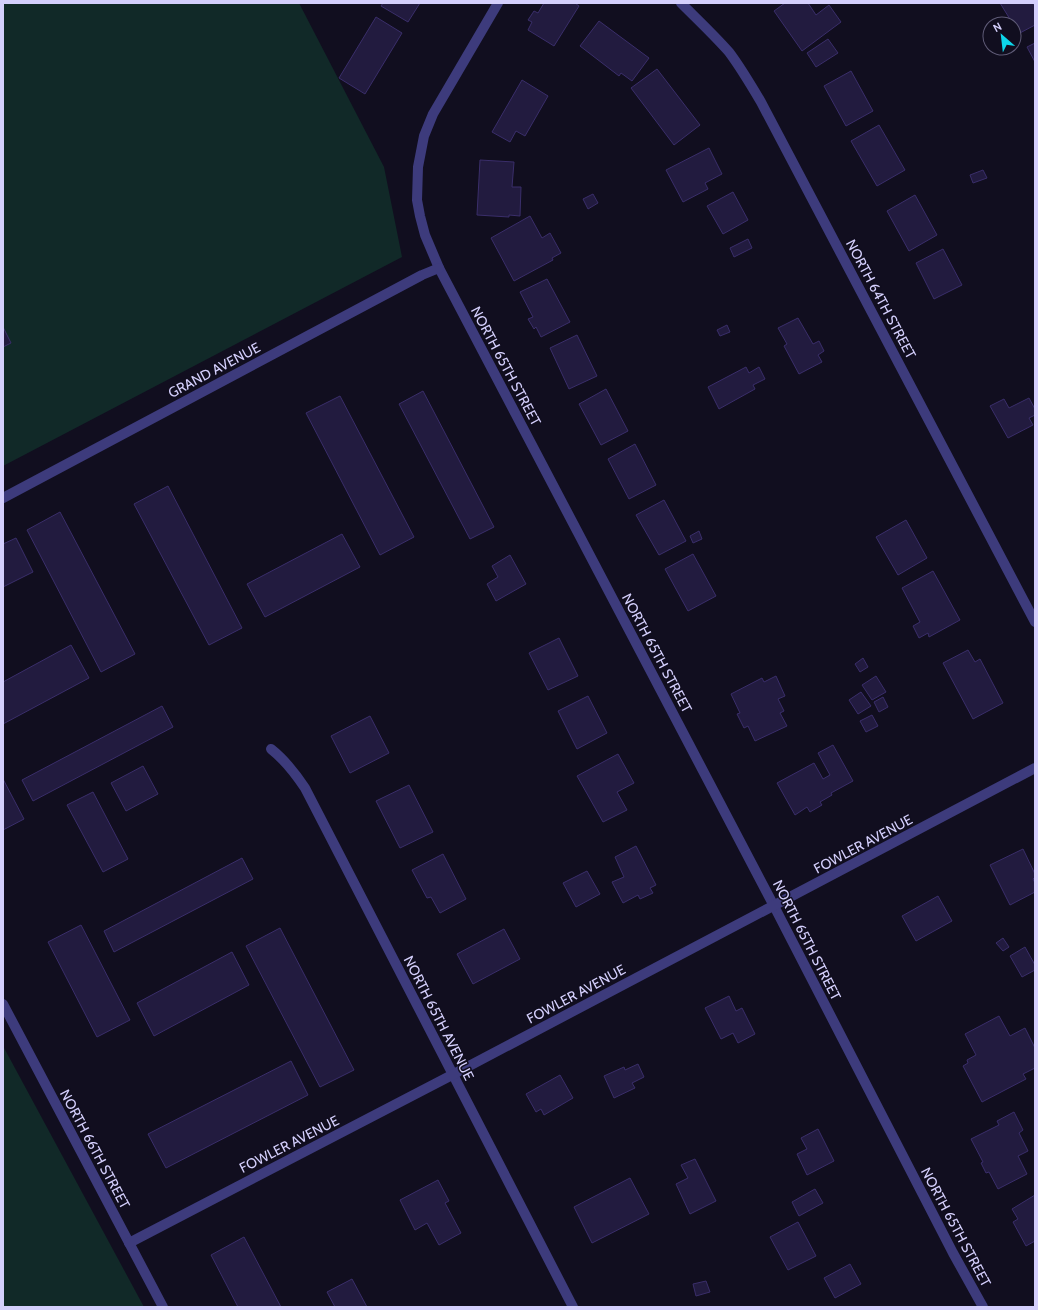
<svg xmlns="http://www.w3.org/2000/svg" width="1038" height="1310" font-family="Cabin,sans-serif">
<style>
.green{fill:#112928}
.building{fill:#221b3f;stroke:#3a2e6a}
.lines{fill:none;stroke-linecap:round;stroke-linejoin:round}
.minor{stroke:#3d3b7c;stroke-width:10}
.labels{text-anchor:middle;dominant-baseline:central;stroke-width:3;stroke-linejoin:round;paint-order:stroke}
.street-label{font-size:14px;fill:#d4cffc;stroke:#110e1f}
</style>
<rect width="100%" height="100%" fill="#110e1f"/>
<g class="green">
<polygon points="3,3 299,3 384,167 402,257 3,466"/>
<polygon points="3,1046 144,1307 3,1307"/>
</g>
<g class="building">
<polygon points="383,3 420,3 408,22 381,6"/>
<polygon points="544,3 575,3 579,6 554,46 528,30 532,22 528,20 534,11 538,13"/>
<polygon points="785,3 808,3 816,15 829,5 841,22 802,51 774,11"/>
<polygon points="1000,3 1033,3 1035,6 1035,25 1018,34 1014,27 1014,24 1013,24"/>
<polygon points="376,17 402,33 365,94 339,78"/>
<polygon points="599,21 649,58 632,81 621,73 619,76 580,46"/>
<polygon points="828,39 838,53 816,67 807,53"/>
<polygon points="1035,43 1035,62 1027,47"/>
<polygon points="657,69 700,125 674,145 631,88"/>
<polygon points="851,71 873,111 846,126 824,86"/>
<polygon points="522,80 548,96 525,136 516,131 510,142 492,132"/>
<polygon points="879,125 905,170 877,186 851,141"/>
<polygon points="709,148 722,174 705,183 708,189 683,202 666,170"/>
<polygon points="480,160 514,162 512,187 521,187 520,216 509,215 509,217 477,215"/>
<polygon points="983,170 987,178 973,183 970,175"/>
<polygon points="733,192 748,220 723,234 707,206"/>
<polygon points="593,194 598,203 588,209 583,199"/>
<polygon points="915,195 937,235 909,251 887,211"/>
<polygon points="530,216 542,238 550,233 561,253 552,258 553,260 514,281 491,238"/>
<polygon points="748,239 752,248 734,257 730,248"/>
<polygon points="943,249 962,285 934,299 916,263"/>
<polygon points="547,279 570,322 541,337 536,327 534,329 528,319 533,317 520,292"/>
<polygon points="798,318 813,344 819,341 824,351 818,355 822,362 799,374 784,346 787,344 778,328"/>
<polygon points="727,325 730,332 720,336 717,330"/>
<polygon points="3,327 11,343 3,347"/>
<polygon points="577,335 597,376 569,389 550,348"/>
<polygon points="746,367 749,373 759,367 765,379 753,385 755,389 719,409 708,387"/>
<polygon points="606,389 628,431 601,445 579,404"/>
<polygon points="423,391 494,527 470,539 399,404"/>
<polygon points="340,396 414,537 380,555 306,413"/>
<polygon points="1029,398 1035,409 1035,415 1029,418 1033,425 1008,438 990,406 1004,399 1009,408"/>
<polygon points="635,444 656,485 629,499 608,459"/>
<polygon points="168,486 242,628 209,645 134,504"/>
<polygon points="664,500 686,541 659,555 636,515"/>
<polygon points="60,512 135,654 101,672 27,530"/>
<polygon points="906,520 927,558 898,575 876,537"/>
<polygon points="699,531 702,539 693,543 690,536"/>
<polygon points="342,534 360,567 265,617 247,584"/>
<polygon points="16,538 33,572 3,587 3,544"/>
<polygon points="693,554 716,596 688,611 665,569"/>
<polygon points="510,555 526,584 496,601 487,584 498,577 492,566"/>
<polygon points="933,571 960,620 929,637 928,633 919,638 913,626 920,622 902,588"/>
<polygon points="559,638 578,676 548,690 529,653"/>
<polygon points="71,645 89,678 3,724 3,682"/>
<polygon points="968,650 975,662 980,659 1003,703 973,719 943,663"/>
<polygon points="863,658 868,667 860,672 855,664"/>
<polygon points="776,676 785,696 778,699 784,711 780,713 787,726 755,741 748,726 744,728 737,714 740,713 731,694 762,678 764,682"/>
<polygon points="876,676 886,692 872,700 862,685"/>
<polygon points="861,692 871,706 858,714 849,700"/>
<polygon points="588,696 607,733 577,749 558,711"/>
<polygon points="883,697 888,707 879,712 874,702"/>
<polygon points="162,706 173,727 33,801 22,780"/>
<polygon points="872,715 878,726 866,732 860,721"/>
<polygon points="370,716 389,753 350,773 331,736"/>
<polygon points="833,745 853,781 831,793 832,795 820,802 822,805 810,812 807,807 795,815 777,783 814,763 823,779 830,775 818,753"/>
<polygon points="618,754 634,783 617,792 627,810 603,822 577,776"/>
<polygon points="143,766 158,794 126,811 111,783"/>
<polygon points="3,779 24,819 3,830"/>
<polygon points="409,785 433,832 400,848 376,801"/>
<polygon points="93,792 128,859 103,872 67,805"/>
<polygon points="636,846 656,885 650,888 653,893 640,899 638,895 623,903 612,882 624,877 615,857"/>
<polygon points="1023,849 1035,874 1035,877 1033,879 1035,883 1035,892 1010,905 990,865"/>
<polygon points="443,854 466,899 440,913 431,897 427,898 412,870"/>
<polygon points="242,858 253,879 114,952 104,931"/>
<polygon points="587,871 600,894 576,907 563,883"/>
<polygon points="938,896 952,921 916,941 902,916"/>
<polygon points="81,925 130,1020 97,1037 48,942"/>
<polygon points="280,928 354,1070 320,1087 246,946"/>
<polygon points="504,929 520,959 473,984 457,954"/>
<polygon points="1003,938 1009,947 1003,951 996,943"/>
<polygon points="1025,947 1035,965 1035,970 1022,977 1010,956"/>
<polygon points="232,952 249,985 154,1036 137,1003"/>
<polygon points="729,996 736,1011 742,1008 755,1034 738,1043 733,1033 721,1039 705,1008"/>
<polygon points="999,1016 1010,1036 1025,1028 1035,1048 1035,1068 1023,1074 1026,1079 982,1102 963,1066 968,1063 967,1060 976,1055 965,1034"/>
<polygon points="291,1061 308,1095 166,1168 148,1134"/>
<polygon points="638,1064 644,1077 632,1083 635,1088 614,1098 604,1076 624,1067 625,1070"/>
<polygon points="560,1075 573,1098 544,1115 541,1109 536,1112 526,1094"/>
<polygon points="1014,1112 1023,1130 1019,1133 1028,1151 1018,1156 1027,1174 998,1189 989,1172 986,1173 981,1163 983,1162 971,1139 999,1125 997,1121"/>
<polygon points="818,1129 834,1161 807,1175 797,1154 807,1149 801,1138"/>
<polygon points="695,1159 716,1201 690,1214 676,1184 688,1178 681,1165"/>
<polygon points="630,1178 649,1214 592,1243 574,1207"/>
<polygon points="438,1180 449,1201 445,1203 461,1233 439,1245 427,1223 415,1230 400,1200"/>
<polygon points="815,1189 823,1203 799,1216 792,1202"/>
<polygon points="1035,1195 1035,1241 1026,1246 1013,1222 1018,1219 1012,1209"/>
<polygon points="798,1222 816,1256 788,1270 770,1237"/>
<polygon points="244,1237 281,1307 238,1307 211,1255"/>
<polygon points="850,1264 861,1284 835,1298 824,1278"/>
<polygon points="352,1279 367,1307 335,1307 327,1292"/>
<polygon points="706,1281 710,1292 696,1296 693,1284"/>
</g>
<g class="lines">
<g class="minor">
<polyline points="498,3 433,114 424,136 418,167 417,200 420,216 425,235 439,268 774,906 953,1253 983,1307"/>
<path d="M681 3C697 19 714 35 729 52 741 68 751 85 761 102L1035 622"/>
<polyline points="3,498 422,275 439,268"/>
<path d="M271 749C285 760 295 773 305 788L573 1307"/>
<polyline points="3,1004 163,1307"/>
<polyline points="129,1243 452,1075 1035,768"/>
</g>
</g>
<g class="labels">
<g class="street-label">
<text transform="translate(881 299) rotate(62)">NORTH 64TH STREET</text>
<text transform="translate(506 366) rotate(62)">NORTH 65TH STREET</text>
<text transform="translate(214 370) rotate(-28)">GRAND AVENUE</text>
<text transform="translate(657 653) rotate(62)">NORTH 65TH STREET</text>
<text transform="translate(863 844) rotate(-28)">FOWLER AVENUE</text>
<text transform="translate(807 940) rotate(63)">NORTH 65TH STREET</text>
<text transform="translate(576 994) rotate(-28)">FOWLER AVENUE</text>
<text transform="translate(439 1018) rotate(63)">NORTH 65TH AVENUE</text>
<text transform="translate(289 1144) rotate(-27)">FOWLER AVENUE</text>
<text transform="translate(95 1149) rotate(62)">NORTH 66TH STREET</text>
<text transform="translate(956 1227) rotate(62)">NORTH 65TH STREET</text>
</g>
</g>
<rect width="1038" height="1310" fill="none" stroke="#d4cffc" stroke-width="8"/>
<g transform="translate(1002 36) rotate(332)"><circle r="19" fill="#110e1f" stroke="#5f5b77"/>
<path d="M0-3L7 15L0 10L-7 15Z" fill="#0dd6ea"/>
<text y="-6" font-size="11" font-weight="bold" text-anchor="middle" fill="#d4cffc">N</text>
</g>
</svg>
